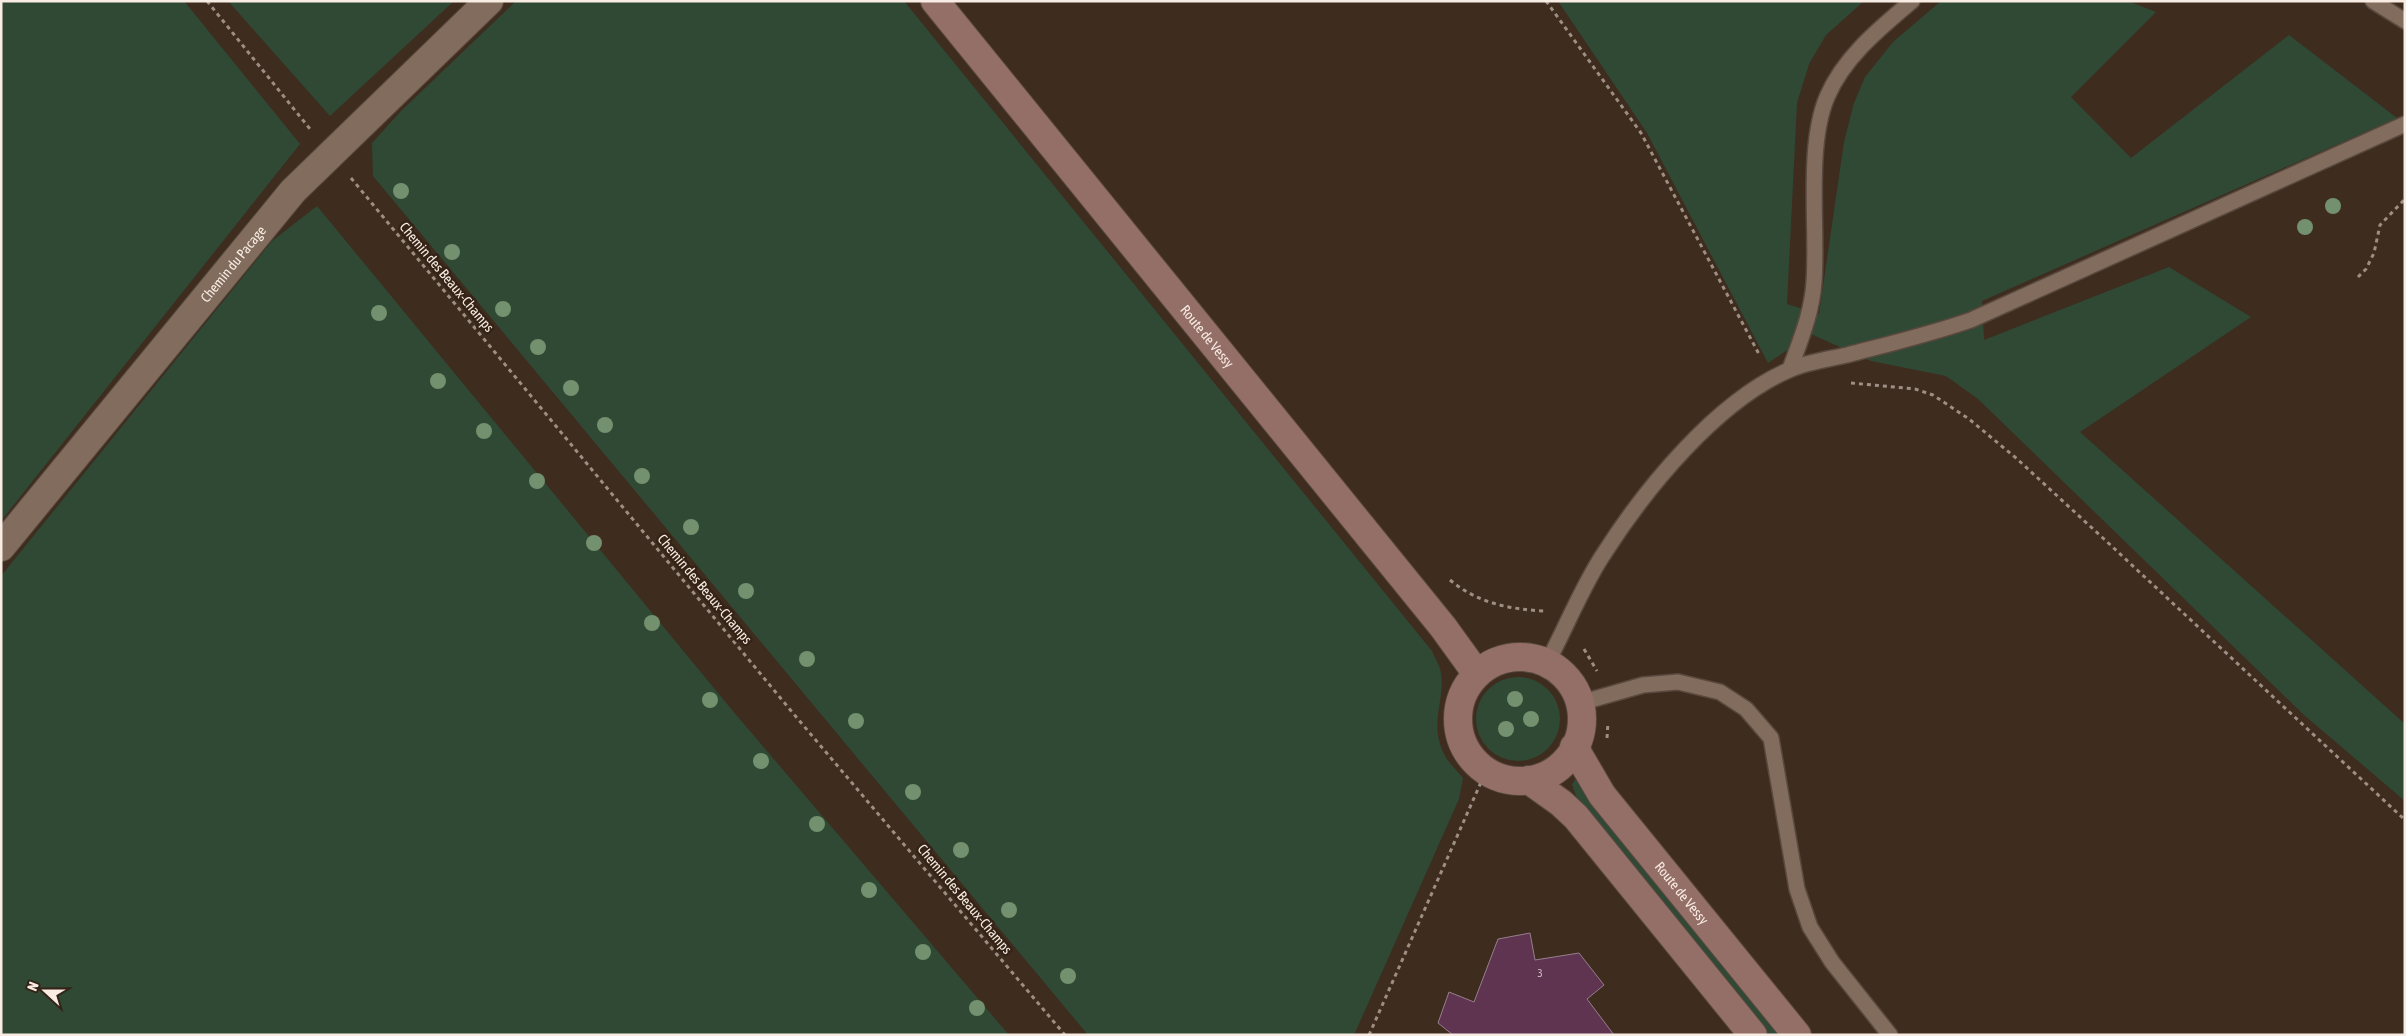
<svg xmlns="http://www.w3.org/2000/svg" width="2406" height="1036" font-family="'Asap Condensed',sans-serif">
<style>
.green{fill:#2f4935}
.building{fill:#5f3450;stroke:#977f8d}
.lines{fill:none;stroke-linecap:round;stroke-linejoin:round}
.lane-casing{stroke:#58483d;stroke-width:18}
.street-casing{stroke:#58483d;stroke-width:30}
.secondary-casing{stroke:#58483d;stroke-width:30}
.path{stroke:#9e8f84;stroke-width:3;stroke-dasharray:4 4;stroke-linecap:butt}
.lane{stroke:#816c5d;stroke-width:15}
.street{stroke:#816c5d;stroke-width:28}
.secondary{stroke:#946f67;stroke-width:28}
.tree{fill:#73916e}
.labels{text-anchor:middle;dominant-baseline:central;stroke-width:5;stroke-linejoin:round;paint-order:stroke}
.number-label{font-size:11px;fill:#d2bebe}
.street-label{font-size:14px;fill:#f8ece3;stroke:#342316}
</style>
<rect width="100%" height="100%" fill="#3e2c1f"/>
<g class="green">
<polygon points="1,1 184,1 300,144 1,521"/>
<polygon points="228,1 454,1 330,116"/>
<path d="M516 1H904L1432 651C1435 658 1440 666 1441 673 1445 701 1429 723 1444 754 1448 762 1457 771 1463 778L1459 799 1354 1035H1088L373 176 372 143 401 111Z"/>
<polygon points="1558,1 1864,1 1826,35 1809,64 1797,103 1787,304 1819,314 1844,142 1854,103 1865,77 1893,42 1941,1 2128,1 2156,12 2071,97 2131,158 2289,35 2397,118 1982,301 1984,340 2169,267 2251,317 2080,432 2405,724 2405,801 2304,715 1978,399 1946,376 1871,361 1811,334 1768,363 1647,133"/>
<polygon points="317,206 732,710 1009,1035 1,1035 1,576 272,241"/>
<circle cx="1518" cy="719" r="42"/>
<polygon points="1577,777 1784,1035 1765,1035 1579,805 1572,784"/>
</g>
<polygon class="building" points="1530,933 1535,960 1579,953 1604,985 1587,999 1614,1035 1453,1035 1438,1023 1449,992 1474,1002 1498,939"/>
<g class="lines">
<g class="lane-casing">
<g id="lane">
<polyline points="2373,1 2405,21"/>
<path d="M1790 369C1800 341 1812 313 1814 282 1818 227 1806 147 1827 97 1844 57 1880 28 1912 1"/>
<path d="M1547 663C1566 628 1583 584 1605 552 1646 488 1717 401 1789 370 1806 362 1829 359 1847 355 1889 344 1931 334 1971 320L2405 124"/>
<polyline points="1580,703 1643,685 1678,682 1720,692 1746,709 1771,738 1797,889 1810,927 1832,962 1890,1035"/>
</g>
</g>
<g class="street-casing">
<g id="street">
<path id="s1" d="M1 547 293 191 489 1"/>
</g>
</g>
<g class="secondary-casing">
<g id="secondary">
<path id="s2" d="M935 1 1443 627 1477 674"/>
<circle cx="1520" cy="719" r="62"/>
<path id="s3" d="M1574 747 1602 795 1797 1035"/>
<polyline points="1529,780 1561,803 1576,817 1753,1035"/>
</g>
</g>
<g class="path">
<polyline points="207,1 310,129"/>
<polyline points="1546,1 1641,133 1760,356"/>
<polyline points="351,178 792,712 1065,1035"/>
<polyline points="2358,277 2366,269 2374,253 2380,225 2405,199"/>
<polyline points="1851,383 1915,389 1933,395 1969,419 2016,458 2104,539 2405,820"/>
<path d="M1450 580C1478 603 1508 609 1544 611"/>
<polyline points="1584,649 1597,671"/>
<polyline points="1607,738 1608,722"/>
<polyline points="1369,1035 1486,771"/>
</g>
<use href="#lane" class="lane"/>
<use href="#street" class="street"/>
<use href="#secondary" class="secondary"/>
</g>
<g class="tree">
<circle cx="401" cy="191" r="8"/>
<circle cx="2333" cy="206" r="8"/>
<circle cx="2305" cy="227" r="8"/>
<circle cx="452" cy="252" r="8"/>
<circle cx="503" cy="309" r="8"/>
<circle cx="379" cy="313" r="8"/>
<circle cx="538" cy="347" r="8"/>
<circle cx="438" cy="381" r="8"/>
<circle cx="571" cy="388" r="8"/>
<circle cx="605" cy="425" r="8"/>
<circle cx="484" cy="431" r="8"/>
<circle cx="642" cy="476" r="8"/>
<circle cx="537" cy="481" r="8"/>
<circle cx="691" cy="527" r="8"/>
<circle cx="594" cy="543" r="8"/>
<circle cx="746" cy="591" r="8"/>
<circle cx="652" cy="623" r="8"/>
<circle cx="807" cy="659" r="8"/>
<circle cx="1515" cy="699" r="8"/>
<circle cx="710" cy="700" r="8"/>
<circle cx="1531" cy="719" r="8"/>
<circle cx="856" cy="721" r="8"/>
<circle cx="1506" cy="729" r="8"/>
<circle cx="761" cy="761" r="8"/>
<circle cx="913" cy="792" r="8"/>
<circle cx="817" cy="824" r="8"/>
<circle cx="961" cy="850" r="8"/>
<circle cx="869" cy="890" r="8"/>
<circle cx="1009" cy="910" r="8"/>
<circle cx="923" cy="952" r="8"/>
<circle cx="1068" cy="976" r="8"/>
<circle cx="977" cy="1008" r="8"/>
</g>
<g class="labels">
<g class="number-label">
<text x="1540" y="973">3</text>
</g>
<g class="street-label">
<text stroke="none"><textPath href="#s1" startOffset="366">Chemin du Pacage</textPath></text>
<text transform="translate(447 277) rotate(50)">Chemin des Beaux-Champs</text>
<text stroke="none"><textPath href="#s2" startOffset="432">Route de Vessy</textPath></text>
<text transform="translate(705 589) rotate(50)">Chemin des Beaux-Champs</text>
<text stroke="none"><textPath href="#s3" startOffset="182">Route de Vessy</textPath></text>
<text transform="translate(965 899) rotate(50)">Chemin des Beaux-Champs</text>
</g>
</g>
<rect width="2406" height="1036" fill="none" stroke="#f8ece3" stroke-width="5"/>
<g transform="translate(45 991) rotate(291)" stroke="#342316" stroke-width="4" paint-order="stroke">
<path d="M0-4L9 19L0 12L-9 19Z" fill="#f8ece3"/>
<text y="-8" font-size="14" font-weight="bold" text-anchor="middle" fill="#f8ece3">N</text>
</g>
</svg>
